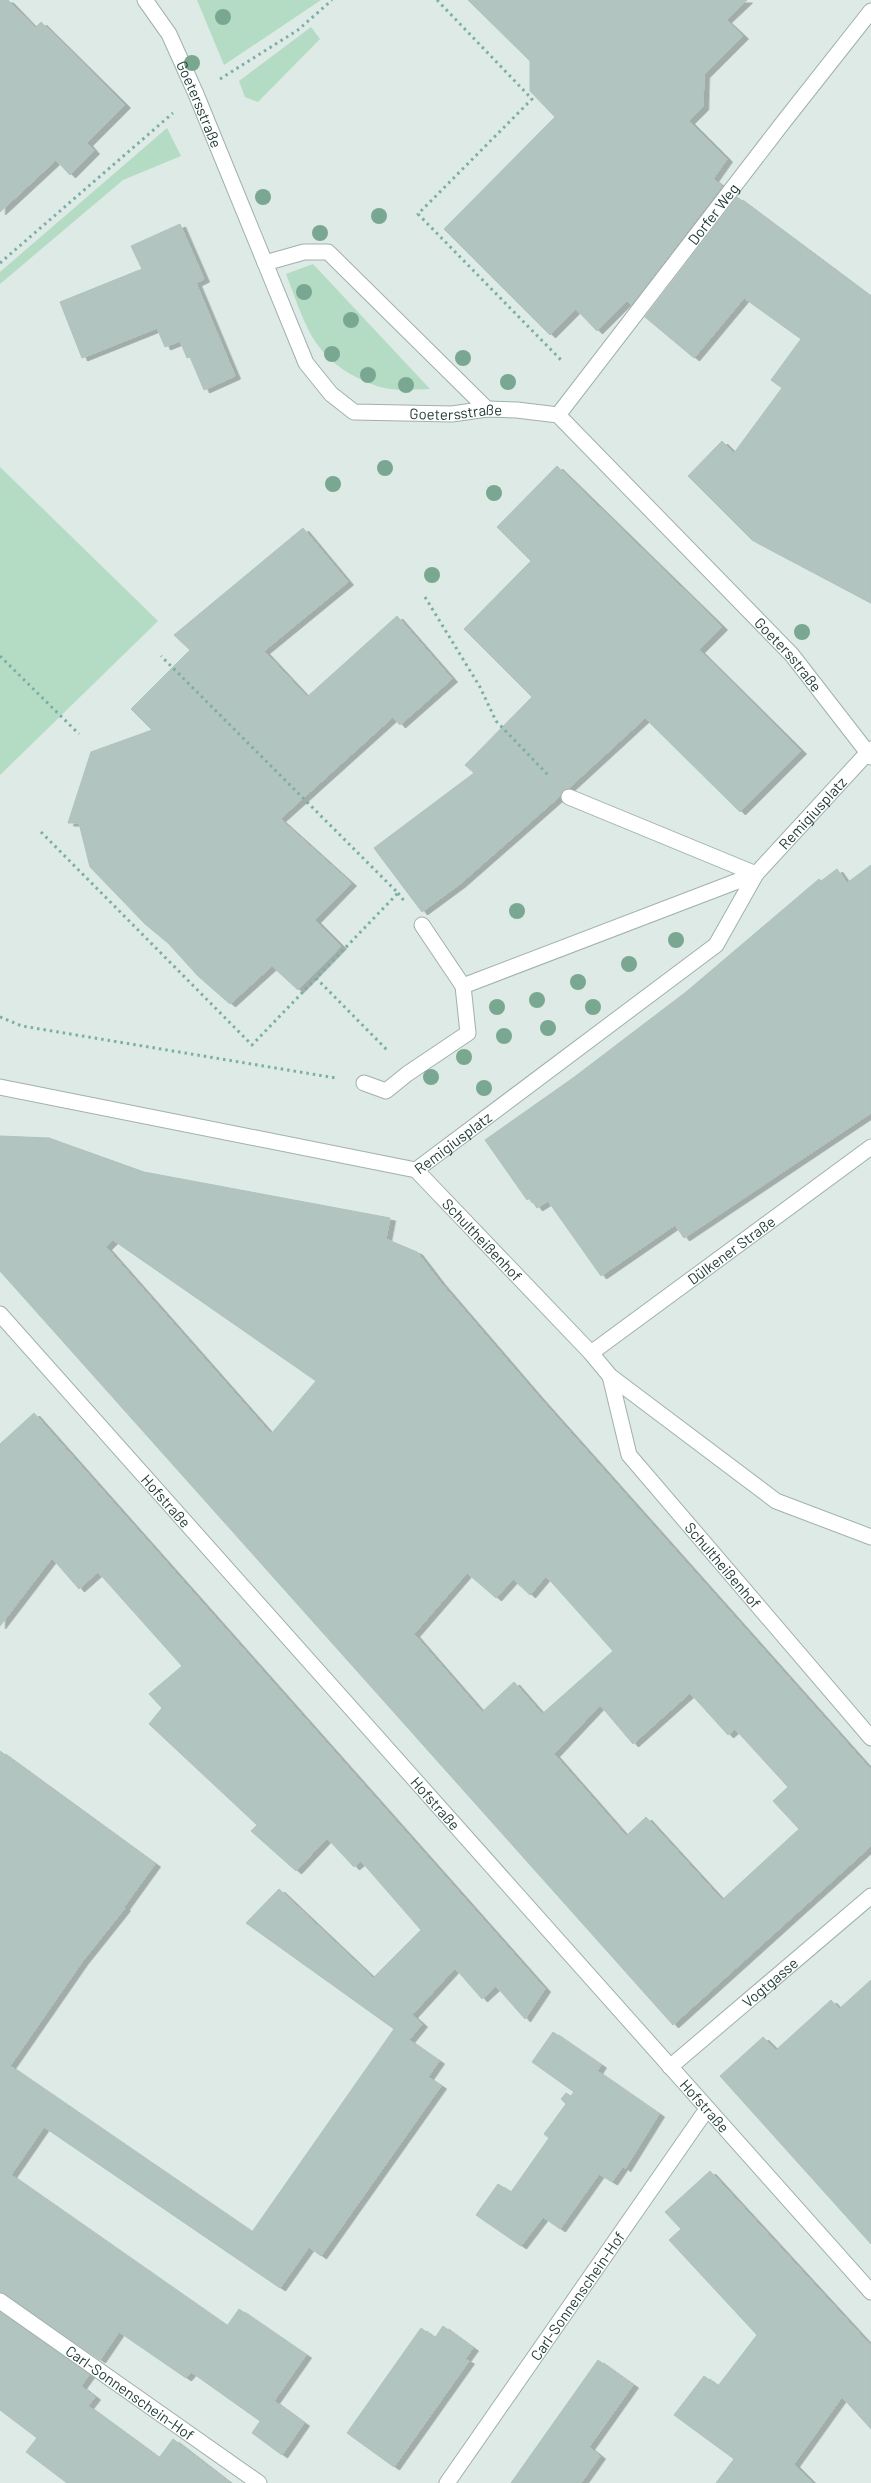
<svg xmlns="http://www.w3.org/2000/svg" width="871" height="2483" font-family="Barlow,sans-serif">
<style>
.green{fill:#b4dcc4}
.building{fill:#b2c4bf;stroke:#afc3bd;fill-rule:evenodd;filter:url(#shadow)}
.lines{fill:none;stroke-linecap:round;stroke-linejoin:round}
.minor-casing{stroke:#a0b1ad;stroke-width:17}
.path{stroke:#7bafa5;stroke-width:3;stroke-dasharray:2.5 4;stroke-linecap:butt}
.minor{stroke:#fff;stroke-width:15}
.tree{fill:#79a791}
.labels{text-anchor:middle;dominant-baseline:central;stroke-width:4.5;stroke-linejoin:round;paint-order:stroke}
.street-label{font-size:15px;fill:#1e3935;stroke:#edf6f3}
</style>
<defs>
<filter id="shadow"><feDropShadow dx="5.5" dy="3" stdDeviation="0" flood-color="#0004"/></filter>
</defs>
<rect width="100%" height="100%" fill="#ddeae5"/>
<g class="green">
<polygon points="197,0 321,0 224,65"/>
<polygon points="311,27 320,39 258,102 245,97 239,81"/>
<polygon points="167,128 181,156 123,180 0,284 0,272"/>
<path d="M313 264 430 389C417 389 403 391 391 389 380 388 368 383 358 378 311 355 304 320 286 274Z"/>
<polygon points="0,467 158,621 0,775"/>
</g>
<g class="building">
<polygon points="0,0 8,0 35,28 41,22 125,105 87,143 94,151 70,175 56,160 0,212"/>
<polygon points="468,0 747,0 726,20 743,36 704,75 703,107 689,121 727,159 713,179 722,186 631,305 627,301 597,331 576,309 550,335 444,229 555,117 530,91 530,61"/>
<polygon points="737,197 871,297 871,603 752,540 688,476 722,441 734,453 782,388 771,380 801,339 744,298 694,358 645,317"/>
<polygon points="180,224 204,279 196,283 235,376 204,390 190,357 187,358 180,341 165,347 157,328 82,358 60,302 142,269 131,246"/>
<polygon points="557,466 722,627 699,650 801,751 740,812 645,718 569,788 563,790 560,796 517,834 460,884 422,912 374,848 474,773 465,765 532,697 464,629 531,561 497,527"/>
<polygon points="303,528 348,582 264,651 307,697 397,616 452,679 400,725 393,717 280,819 351,883 315,920 341,946 298,990 272,966 230,1004 198,976 168,943 145,924 90,867 79,823 68,823 91,752 152,730 131,709 190,650 174,635"/>
<polygon points="871,865 871,1113 684,1238 675,1225 601,1276 548,1201 537,1208 530,1198 527,1200 485,1140 573,1078 686,992 819,879 821,881 837,869 847,883"/>
<path d="M0 1136 49 1138 144 1172 390 1218 386 1239 417 1252 440 1282 538 1396 871 1770V1846L673 2025 0 1271ZM113 1240 316 1381 271 1434 106 1247ZM467 1573 496 1598 513 1579 530 1595 546 1576 613 1651 542 1714 514 1682 482 1712 414 1634ZM690 1693 728 1735 735 1729 788 1787 773 1801 799 1829 722 1900 646 1817 626 1836 554 1754 600 1705 633 1744Z"/>
<polygon points="34,1413 545,1989 525,2019 496,1986 482,1999 455,1968 412,2015 422,2024 409,2040 439,2061 428,2077 441,2086 321,2256 309,2247 280,2288 44,2127 11,2175 227,2326 239,2309 306,2355 260,2421 191,2372 186,2378 119,2332 100,2360 0,2292 0,1751 155,1864 124,1907 125,1908 82,1962 10,2066 252,2232 394,2029 246,1923 279,1889 373,1978 421,1930 361,1861 354,1867 327,1838 296,1871 251,1831 257,1825 149,1724 162,1708 149,1694 182,1666 98,1572 79,1589 52,1558 0,1626 0,1444"/>
<polygon points="871,1980 871,2244 720,2076 763,2037 776,2050 831,2000 839,2009"/>
<polygon points="553,2032 601,2065 597,2071 659,2114 625,2169 623,2166 612,2182 599,2174 560,2229 543,2217 521,2246 476,2215 498,2184 511,2192 549,2138 544,2134 566,2104 561,2099 566,2093 571,2096 574,2092 532,2062"/>
<polygon points="710,2171 871,2346 871,2429 842,2397 794,2464 813,2483 716,2483 734,2459 674,2415 704,2376 718,2386 757,2335 669,2240 681,2229 665,2212"/>
<polygon points="0,2312 89,2375 81,2386 95,2397 88,2406 159,2458 173,2439 230,2483 67,2483 26,2452 37,2438 0,2410"/>
<polygon points="443,2326 473,2348 465,2359 469,2361 394,2467 347,2433 421,2328 435,2338"/>
<polygon points="598,2360 633,2385 589,2447 600,2456 581,2483 511,2483"/>
<polygon points="274,2401 304,2423 282,2455 252,2433"/>
</g>
<g class="lines">
<g class="minor-casing">
<g id="minor">
<path id="s1" d="M145 0 169 34 196 94 306 363 331 394 354 412 452 414 487 409 517 410 558 415 792 655 871 757"/>
<polyline points="265,263 304,252 328,252 487,409"/>
<path id="s2" d="M558 415 785 120 871 11"/>
<polyline points="422,925 463,986"/>
<path id="s3" d="M364 1083 386 1091 407 1074 468 1033 463 986 756 874 871 749"/>
<path id="s4" d="M0 1087 416 1170 716 945 756 874 569 797"/>
<path id="s5" d="M416 1170 591 1353 610 1376 776 1501 871 1537"/>
<path id="s6" d="M0 1314 871 2292"/>
<path id="s7" d="M591 1353 871 1147"/>
<path id="s8" d="M610 1376 629 1455 871 1738"/>
<path id="s9" d="M670 2067 871 1896"/>
<path id="s10" d="M0 2301 259 2483"/>
<path id="s11" d="M447 2483 707 2109"/>
</g>
</g>
<g class="path">
<polyline points="437,0 532,99 418,214 563,362"/>
<polyline points="220,79 298,30 332,0"/>
<polyline points="0,263 173,113"/>
<polyline points="425,597 480,687 496,721 549,776"/>
<polyline points="0,656 79,734"/>
<polyline points="41,832 252,1045 398,893 161,656"/>
<polyline points="398,893 405,902"/>
<polyline points="316,978 389,1052"/>
<polyline points="0,1017 22,1026 336,1078"/>
</g>
<use href="#minor" class="minor"/>
</g>
<g class="tree">
<circle cx="223" cy="17" r="8"/>
<circle cx="192" cy="63" r="8"/>
<circle cx="263" cy="197" r="8"/>
<circle cx="379" cy="216" r="8"/>
<circle cx="320" cy="233" r="8"/>
<circle cx="304" cy="292" r="8"/>
<circle cx="351" cy="320" r="8"/>
<circle cx="332" cy="354" r="8"/>
<circle cx="463" cy="358" r="8"/>
<circle cx="368" cy="375" r="8"/>
<circle cx="508" cy="382" r="8"/>
<circle cx="406" cy="385" r="8"/>
<circle cx="385" cy="468" r="8"/>
<circle cx="333" cy="484" r="8"/>
<circle cx="494" cy="493" r="8"/>
<circle cx="432" cy="575" r="8"/>
<circle cx="802" cy="632" r="8"/>
<circle cx="517" cy="911" r="8"/>
<circle cx="676" cy="940" r="8"/>
<circle cx="629" cy="964" r="8"/>
<circle cx="578" cy="982" r="8"/>
<circle cx="537" cy="1000" r="8"/>
<circle cx="497" cy="1007" r="8"/>
<circle cx="593" cy="1007" r="8"/>
<circle cx="548" cy="1028" r="8"/>
<circle cx="504" cy="1036" r="8"/>
<circle cx="464" cy="1057" r="8"/>
<circle cx="431" cy="1077" r="8"/>
<circle cx="484" cy="1088" r="8"/>
</g>
<g class="labels">
<g class="street-label">
<text stroke="none"><textPath href="#s1" startOffset="118">Goetersstraße</textPath></text>
<text stroke="none"><textPath href="#s2" startOffset="254">Dorfer Weg</textPath></text>
<text stroke="none"><textPath href="#s1" startOffset="569">Goetersstraße</textPath></text>
<text stroke="none"><textPath href="#s1" startOffset="1004">Goetersstraße</textPath></text>
<text stroke="none"><textPath href="#s3" startOffset="568">Remigiusplatz</textPath></text>
<text stroke="none"><textPath href="#s4" startOffset="470">Remigiusplatz</textPath></text>
<text stroke="none"><textPath href="#s5" startOffset="96">Schultheißenhof</textPath></text>
<text stroke="none"><textPath href="#s7" startOffset="174">Dülkener Straße</textPath></text>
<text stroke="none"><textPath href="#s6" startOffset="250">Hofstraße</textPath></text>
<text stroke="none"><textPath href="#s8" startOffset="226">Schultheißenhof</textPath></text>
<text stroke="none"><textPath href="#s6" startOffset="655">Hofstraße</textPath></text>
<text stroke="none"><textPath href="#s9" startOffset="131">Vogtgasse</textPath></text>
<text stroke="none"><textPath href="#s6" startOffset="1060">Hofstraße</textPath></text>
<text stroke="none"><textPath href="#s11" startOffset="228">Carl-Sonnenschein-Hof</textPath></text>
<text stroke="none"><textPath href="#s10" startOffset="159">Carl-Sonnenschein-Hof</textPath></text>
</g>
</g>
</svg>
